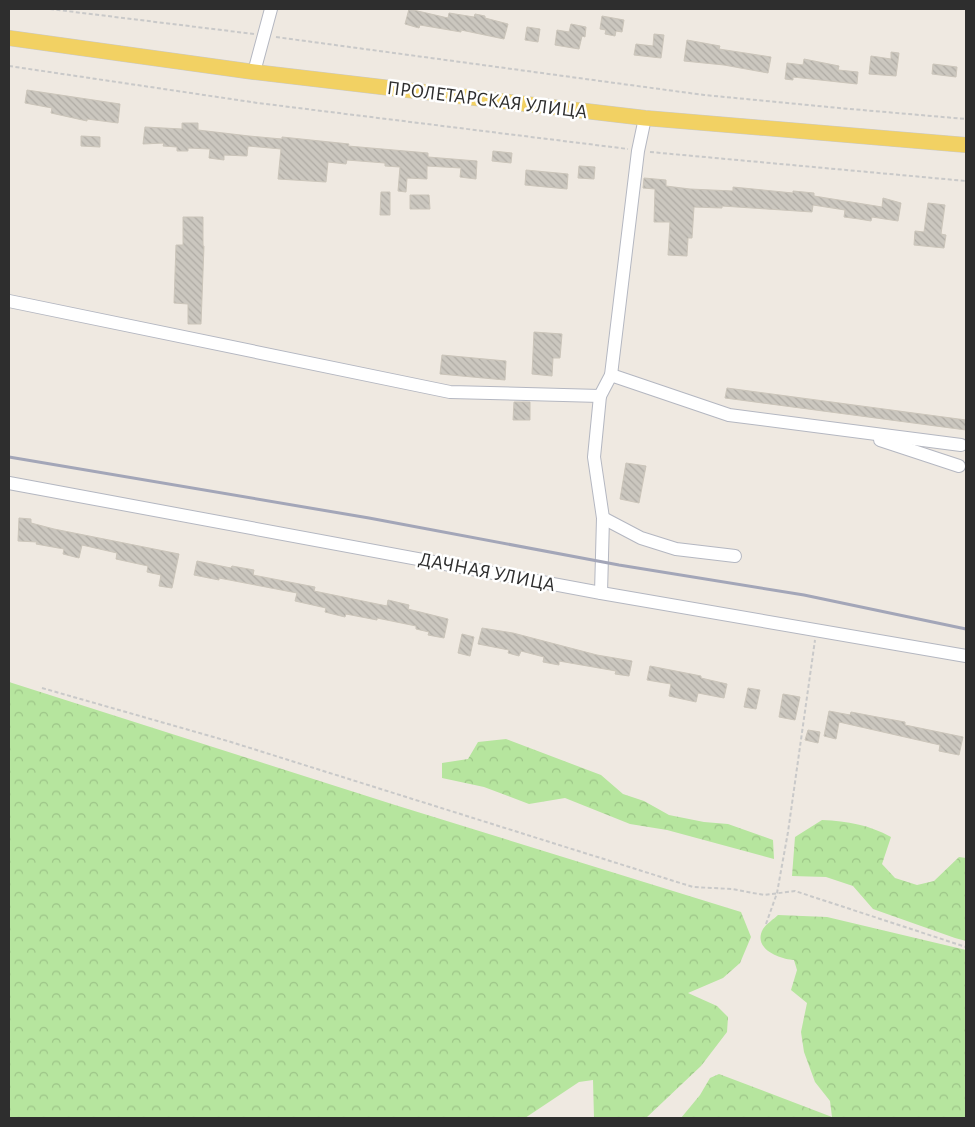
<svg xmlns="http://www.w3.org/2000/svg" width="975" height="1127" font-family="'Alegreya Sans',sans-serif">
<style>
.forest{fill:url(#forest-crowns)}
.building{fill:url(#building-back-hatch);stroke:#cbc5ba}
.lines{fill:none;stroke-linecap:round;stroke-linejoin:round}
.minor-casing{stroke:#b4b7c1;stroke-width:14}
.major-casing{stroke:#c9c9c9;stroke-width:16}
.path{stroke:#c9c9c9;stroke-width:2;stroke-dasharray:4 2.5;stroke-linecap:butt}
.minor{stroke:#fff;stroke-width:12}
.major{stroke:#f2d163;stroke-width:15}
.rail{stroke:#a3a6b8;stroke-width:3}
.labels{text-anchor:middle;dominant-baseline:central;stroke-width:5;stroke-linejoin:round;paint-order:stroke}
.street-label{font-size:20px;fill:#2e2e2e;stroke:#fff}
</style>
<defs>
<pattern id="forest-crowns" width="20" height="18" patternUnits="userSpaceOnUse" patternTransform="scale(1.25)"><rect width="20" height="18" fill="#b6e59e"/><path d="M2 6a3 3 0 1 1 6 0M12 15a3 3 0 1 1 6 0" fill="none" stroke="#9dc588"/></pattern>
<pattern id="building-back-hatch" width="6" height="6" patternUnits="userSpaceOnUse" patternTransform="scale(1.25)"><rect width="6" height="6" fill="#cbc7bf"/><path d="M-1 5l2 2M0 0l6 6M5-1l2 2" fill="none" stroke="#afaba4"/></pattern>
</defs>
<rect width="100%" height="100%" fill="#efe9e1"/>
<g class="forest">
<polygon points="9,682 395,805 741,912 751,937 740,963 723,978 688,993 717,1006 728,1017 727,1032 701,1066 646,1118 594,1118 593,1080 579,1082 525,1118 9,1118"/>
<polygon points="506,739 601,775 623,794 644,801 669,815 704,822 728,824 773,840 774,859 667,830 630,824 565,798 529,804 484,787 442,778 442,763 468,759 478,742"/>
<path d="M822 820C848 821 869 825 891 837L882 864 895 878 917 885 934 881 959 857 966 858V941L955 938 873 909 853 886 826 877 792 876 795 837Z"/>
<path d="M778 915 827 917 966 950V1118H681L700 1095 710 1078 719 1074 832 1117 830 1101 815 1082 804 1052 801 1032 807 1003 791 990 797 970 794 960C780 959 752 949 763 929 766 924 774 919 778 915Z"/>
</g>
<g class="building">
<polygon points="409,9 448,18 449,13 474,17 475,14 485,16 485,18 508,24 504,39 461,30 461,32 420,25 419,28 405,24"/>
<polygon points="602,16 624,20 622,32 616,31 615,36 605,34 606,30 600,29"/>
<polygon points="571,24 586,27 585,37 582,36 579,49 555,45 557,30 569,32"/>
<polygon points="527,27 540,29 538,42 525,40"/>
<polygon points="654,34 664,35 661,58 634,55 636,44 653,46"/>
<polygon points="687,40 720,46 719,49 771,57 768,73 724,65 684,61"/>
<polygon points="891,52 899,53 896,76 869,74 871,56 891,59"/>
<polygon points="804,59 839,66 838,70 858,72 857,84 793,77 793,80 785,79 787,63 803,65"/>
<polygon points="933,64 957,67 956,77 932,74"/>
<polygon points="27,90 120,104 118,123 87,119 87,121 51,113 52,108 25,103"/>
<polygon points="182,123 198,123 198,130 249,136 282,139 282,137 349,144 348,146 428,153 428,157 477,161 476,179 460,177 461,168 427,166 427,179 407,178 406,192 398,191 400,167 385,166 385,163 347,160 346,164 328,162 326,182 278,179 281,149 248,146 247,156 224,155 224,160 209,158 210,149 188,148 188,151 177,151 177,147 163,146 164,143 143,144 145,127 182,129"/>
<polygon points="81,136 100,137 100,147 81,146"/>
<polygon points="493,151 512,153 511,163 492,161"/>
<polygon points="579,166 595,167 594,179 578,178"/>
<polygon points="526,170 568,174 567,189 525,185"/>
<polygon points="644,178 666,180 666,186 690,189 733,191 733,187 793,193 793,191 814,193 814,196 882,207 883,198 901,203 898,221 872,217 871,221 859,219 844,217 845,210 813,205 812,212 722,206 722,208 694,207 692,238 688,238 687,256 668,255 670,222 654,222 655,189 643,188"/>
<polygon points="381,192 390,192 390,215 380,215"/>
<polygon points="410,195 429,195 430,209 410,209"/>
<polygon points="928,203 945,205 941,234 946,235 944,248 914,245 915,231 924,232"/>
<polygon points="183,217 203,217 203,246 204,246 201,324 188,324 188,304 174,303 176,245 183,245"/>
<polygon points="534,332 562,334 560,358 553,358 552,376 532,374"/>
<polygon points="442,355 506,361 505,380 440,374"/>
<polygon points="727,388 966,420 966,430 725,398"/>
<polygon points="514,402 530,402 530,420 513,420"/>
<polygon points="626,463 646,466 639,503 620,499"/>
<polygon points="19,518 31,519 31,523 54,529 179,554 172,588 159,586 161,575 147,572 148,566 116,559 117,553 82,545 79,558 63,554 64,549 36,544 37,542 18,541"/>
<polygon points="197,561 231,568 232,566 254,570 253,575 315,587 314,591 387,606 388,600 409,605 408,609 448,619 444,638 428,635 429,632 416,629 416,626 377,618 377,620 346,614 345,617 325,612 326,608 295,601 297,593 219,578 219,580 194,575"/>
<polygon points="482,628 513,633 597,655 632,661 629,676 615,674 616,671 559,661 559,665 543,662 544,657 521,651 519,656 508,653 509,650 478,644"/>
<polygon points="462,634 474,637 470,656 458,653"/>
<polygon points="650,666 701,676 701,678 727,684 724,698 698,693 696,702 669,696 671,684 647,680"/>
<polygon points="748,688 760,690 756,709 744,707"/>
<polygon points="783,694 800,697 795,720 779,717"/>
<polygon points="829,711 850,715 851,712 877,717 905,722 905,725 963,737 959,755 939,751 940,745 839,722 836,739 824,736"/>
<polygon points="808,730 820,732 818,743 805,740"/>
</g>
<g class="lines">
<g class="minor-casing">
<g id="minor">
<polyline points="254,72 271,9"/>
<polyline points="9,301 450,392 600,396 611,375 638,151 645,118"/>
<polyline points="611,375 729,415 961,445"/>
<polyline points="600,396 594,457 603,518 601,593"/>
<polyline points="880,440 959,466"/>
<polyline points="9,483 601,593 966,656"/>
<polyline points="603,518 641,538 676,549 735,556"/>
</g>
</g>
<g class="major-casing">
<polyline id="major" points="9,38 254,72 645,118 966,145"/>
</g>
<g class="path">
<polyline points="50,9 254,34"/>
<polyline points="276,37 704,95 839,108 966,119"/>
<polyline points="9,66 258,103 628,149"/>
<polyline points="650,152 966,181"/>
<polyline points="42,688 231,742 693,887 732,889 764,895 795,891 966,947"/>
<polyline points="766,924 777,893 788,832 815,640"/>
</g>
<use href="#minor" class="minor"/>
<use href="#major" class="major"/>
<polyline class="rail" points="9,457 369,518 619,565 804,595 966,629"/>
</g>
<g class="labels">
<g class="street-label">
<text transform="translate(487 100) rotate(7)">ПРОЛЕТАРСКАЯ УЛИЦА</text>
<text transform="translate(487 572) rotate(11)">ДАЧНАЯ УЛИЦА</text>
</g>
</g>
<rect width="975" height="1127" fill="none" stroke="#2e2e2e" stroke-width="20"/>
</svg>
